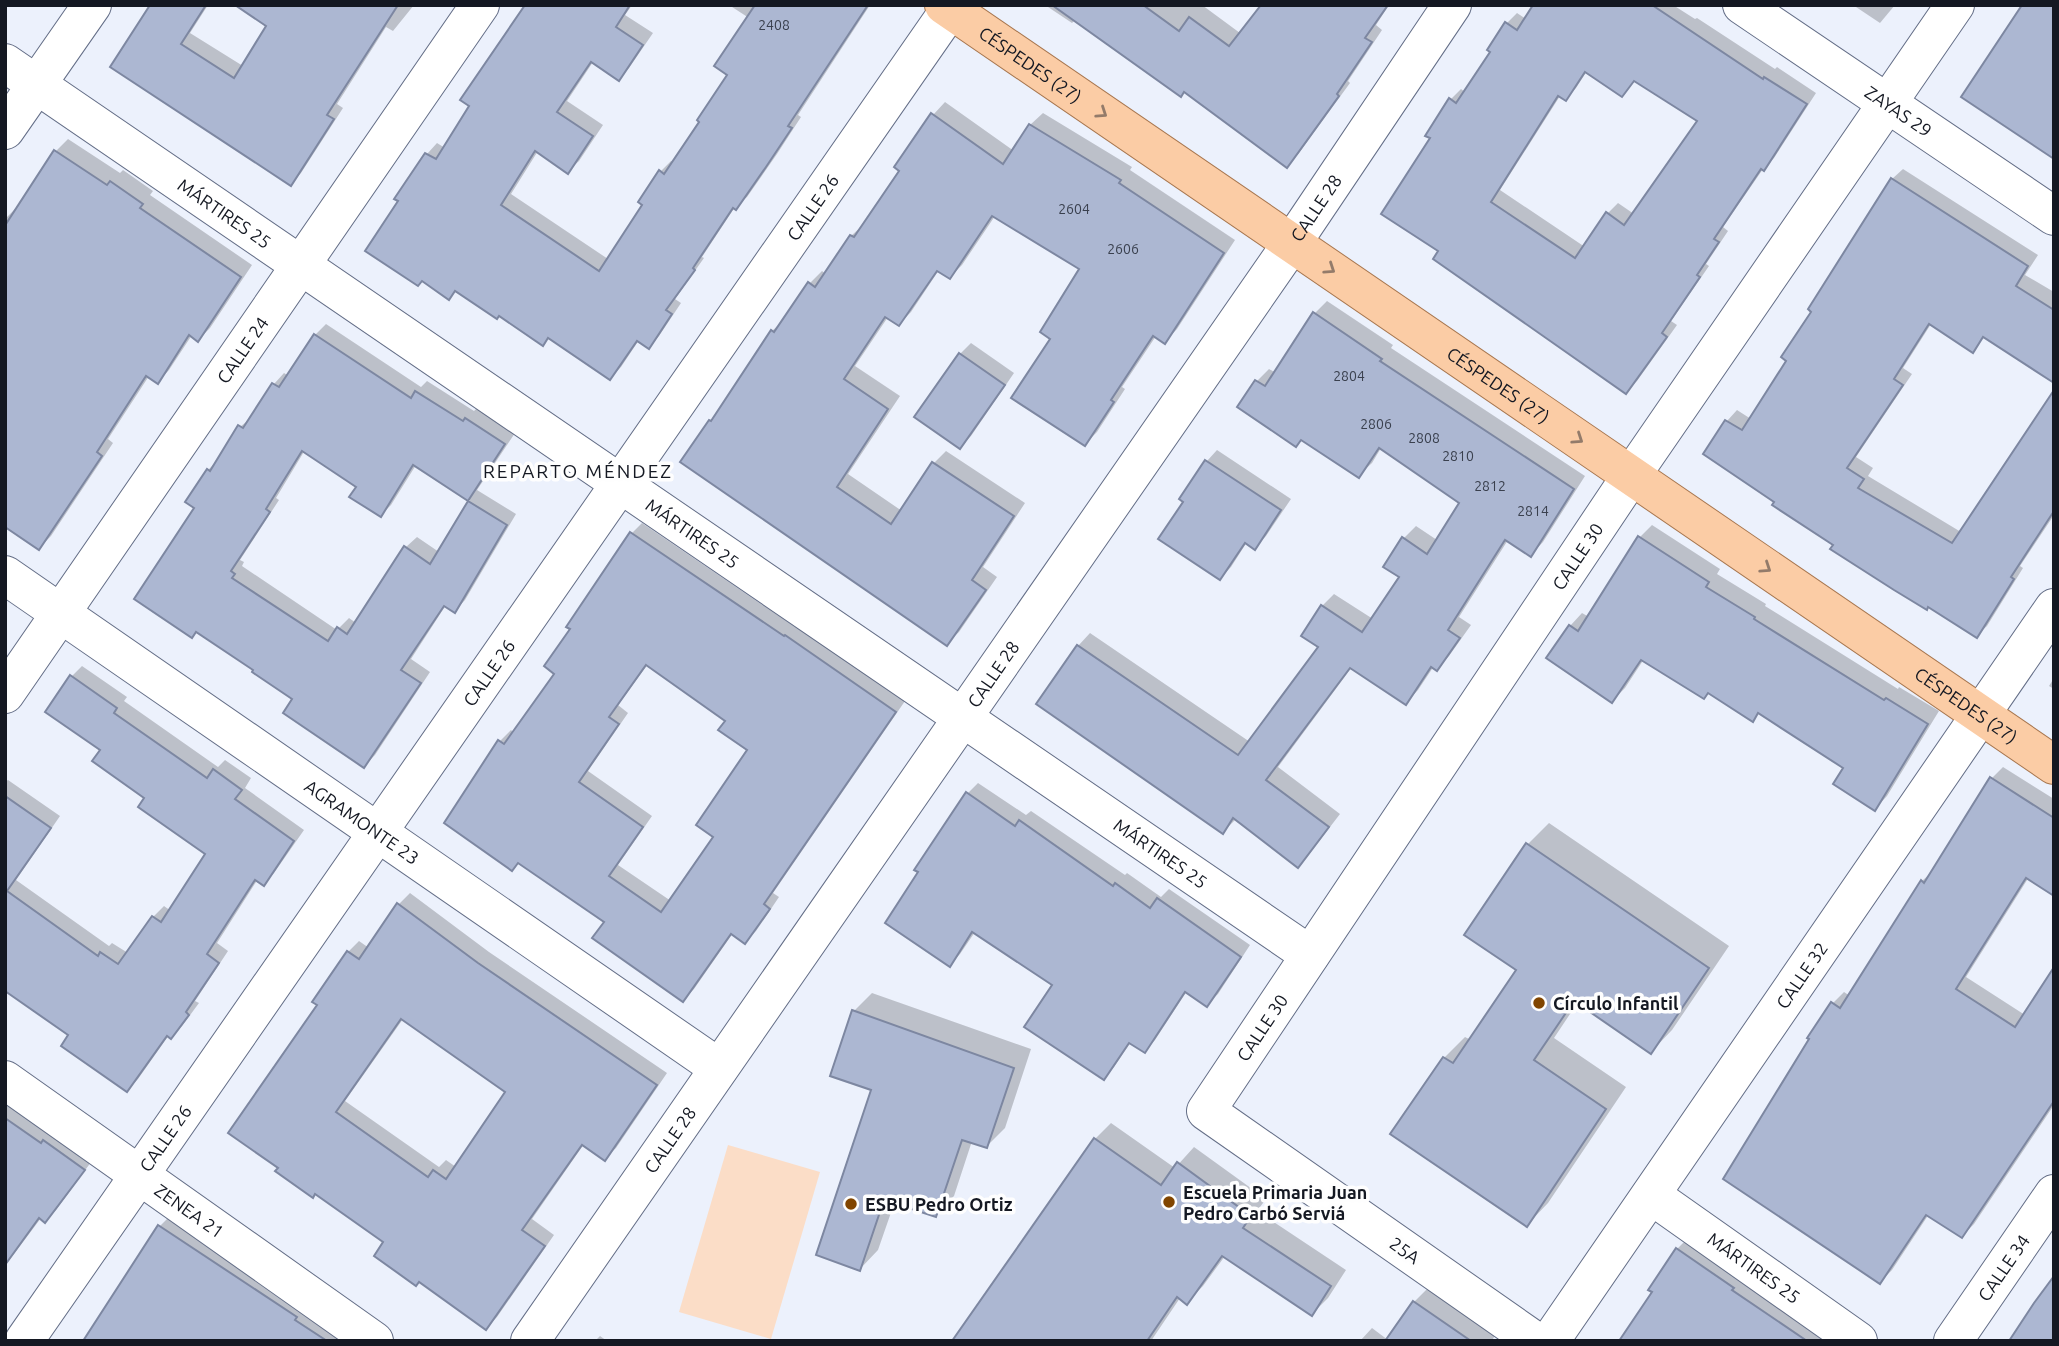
<svg xmlns="http://www.w3.org/2000/svg" width="2059" height="1346" font-family="Ubuntu,sans-serif">
<style>
.green{fill:#fbddc7}
.shadow{fill:#0003;fill-rule:evenodd}
.building{fill:#acb7d2;stroke:#7d87a1;stroke-width:2;fill-rule:evenodd}
.lines{fill:none;stroke-linecap:round;stroke-linejoin:round}
.minor-casing{stroke:#646e87;stroke-width:40}
.major-casing{stroke:#a87750;stroke-width:40}
.minor{stroke:#fff;stroke-width:38}
.major{stroke:#fbcca5;stroke-width:38}
.oneway{stroke:#937b6a}
.poi-dot{fill:#814500;stroke:#fefefe;stroke-width:2.5}
.labels{text-anchor:middle;dominant-baseline:central;stroke-width:7;stroke-linejoin:round;paint-order:stroke}
.number-label{font-size:14px;fill:#3a404e}
.street-label{font-size:18px;fill:#141822;stroke:#fefefe}
.poi-label{font-size:18px;font-weight:bold;fill:#141822;stroke:#fefefe;text-anchor:start}
.neighbourhood-label{font-size:19px;letter-spacing:2px;fill:#141822;stroke:#fefefe}
</style>
<rect width="100%" height="100%" fill="#ecf1fc"/>
<polygon class="green" points="728,1145 820,1172 771,1339 679,1312"/>
<g class="shadow">
<polygon points="152,5 208,5 190,33 243,66 269,26 238,5 414,5 393,31 386,27 337,104 343,108 301,173 291,184 113,67"/>
<polygon points="525,5 632,5 625,15 653,33 629,68 618,78 593,62 567,101 603,125 579,161 568,171 538,151 511,194 608,259 645,204 660,172 671,161 674,163 729,74 749,18 729,5 870,5 798,115 801,117 777,154 747,197 735,207 702,257 704,258 675,299 681,303 659,336 649,347 639,340 621,367 610,378 549,337 499,314 457,290 449,298 400,201 397,198 427,154 437,143 445,148 472,106"/>
<polygon points="1045,5 1202,5 1240,33 1263,5 1389,5 1376,25 1382,30 1348,81 1350,83 1299,153 1287,165 1185,91 1075,20 1072,23"/>
<path d="M1535 5H1673L1695 19 1697 18 1775 69 1777 67 1816 93 1774 158 1763 169 1723 227 1728 231 1706 264 1709 266 1671 321 1677 325 1637 381 1626 391 1440 251 1432 138 1450 100 1461 89 1465 92 1492 51 1507 23 1517 13 1526 19ZM1587 71 1622 95 1636 80 1699 121 1634 214 1618 203 1607 214 1585 247 1500 190 1560 96 1565 99 1576 88Z"/>
<polygon points="1853,5 1895,5 1880,23"/>
<polygon points="945,102 1014,151 1030,125 1043,113 1132,167 1130,170 1235,240 1177,329 1165,342 1156,336 1122,387 1125,389 1097,432 1085,444 1052,338 1081,269 995,216 962,265 950,277 939,270 911,312 899,324 888,317 855,366 900,396 848,474 902,511 934,463 946,451 1025,503 983,567 997,577 959,632 946,644 710,421 718,413 772,331 785,319 809,284 822,271 826,274 851,236 864,224 901,170 933,115"/>
<polygon points="68,139 120,173 123,170 153,191 150,195 252,265 210,328 198,340 192,335 169,370 158,382 149,376 108,439 113,443 51,536 39,548 5,525 5,219 16,208 18,209 56,151"/>
<polygon points="1903,169 2038,255 2025,275 2054,292 2054,381 1985,336 1973,350 1931,324 1903,368 1912,374 1856,457 1873,468 1868,476 1961,532 2054,393 2054,515 2020,566 2023,568 1987,626 1976,636 1835,544 1705,454 1727,421 1737,410 1751,419 1788,360 1814,311 1892,179"/>
<polygon points="1327,301 1393,345 1391,348 1585,476 1543,542 1531,555 1508,540 1459,617 1471,625 1449,656 1437,668 1434,666 1418,690 1406,703 1352,667 1278,767 1340,814 1310,853 1298,866 1237,818 1223,832 1078,646 1090,633 1250,742 1320,647 1322,606 1334,594 1373,619 1401,576 1403,539 1416,526 1437,540 1462,502 1381,448 1372,463 1359,475 1257,381 1269,369 1276,373 1314,314"/>
<path d="M326 324 421 387 427 381 474 411 477 408 515 433 477 490 516 514 465 600 455 611 446 605 411 659 430 672 375 755 364 766 294 699 256 669 197 631 192 636 196 508 208 470 219 459 240 427 252 417 274 384 284 373 289 376 315 335ZM305 450 358 486 381 515 391 505 416 465 470 500 439 552 417 537 406 547 356 623 349 618 337 630 242 566 244 562 240 560 279 500 276 498Z"/>
<polygon points="971,343 1014,373 971,436 960,447 917,416 960,354"/>
<polygon points="1217,450 1291,499 1266,536 1255,547 1247,542 1231,567 1220,578 1186,501 1181,498 1207,461"/>
<path d="M642 523 795 627 797 625 905 701 773 893 779 897 756 931 745 942 733 933 694 989 683 1000 606 922 519 862 512 869 446 823 500 741 511 730 514 733 556 673 572 629 632 533ZM648 664 727 721 749 750 715 836 671 901 618 865 652 816 588 771 628 713 618 705Z"/>
<polygon points="1652,525 1720,569 1717,574 1766,604 1765,606 1898,689 1899,687 1939,711 1887,796 1875,809 1845,767 1760,712 1753,720 1709,692 1644,659 1625,688 1612,701 1570,626 1582,613 1589,617 1640,537"/>
<polygon points="82,666 127,697 124,701 218,767 225,760 251,778 245,788 304,830 274,873 264,883 258,879 217,943 228,951 195,1001 199,1003 182,1026 171,1037 169,1035 138,1079 127,1090 70,1035 5,990 5,782 8,780 60,816 16,880 109,946 112,943 128,953 153,917 164,906 171,911 207,853 146,798 102,749 72,676"/>
<polygon points="2054,678 2054,689 2049,686"/>
<polygon points="2003,767 2054,799 2054,894 2029,877 1966,977 2025,1015 2054,970 2054,1105 1974,1224 1962,1236 1929,1214 1892,1270 1880,1282 1833,1003 1844,992 1850,996 1922,881 1935,869 1992,778"/>
<polygon points="978,783 1026,815 1031,811 1125,875 1127,873 1161,897 1169,889 1250,945 1218,994 1207,1004 1187,991 1155,1040 1144,1051 1131,1042 1114,1067 1103,1078 1055,985 975,932 960,954 949,965 967,794"/>
<polygon points="1549,823 1729,946 1672,1030 1651,1052 1578,1002 1554,1038 1626,1087 1548,1203 1527,1225 1444,1058 1465,1037 1471,1040 1518,970 1466,935 1528,844"/>
<path d="M410 893 489 952 667 1073 616 1148 605 1158 584 1144 532 1219 554 1235 497 1317 486 1328 386 1241 316 1192 319 1005 314 1001 348 952 359 941 369 948 399 904ZM403 1019 508 1092 456 1167 446 1160 439 1167 345 1101Z"/>
<polygon points="872,993 1031,1049 1005,1128 987,1146 972,1141 954,1196 935,1215 895,1201 878,1250 860,1269 873,1089 854,1011"/>
<polygon points="5,1099 94,1158 56,1210 45,1221 41,1218 5,1266"/>
<polygon points="1111,1123 1175,1168 1194,1147 1266,1199 1257,1211 1346,1270 1328,1298 1312,1314 1225,1256 1203,1286 1187,1302 1180,1298 1151,1341 953,1341 1095,1139"/>
<polygon points="171,1215 356,1341 85,1341 160,1226"/>
<polygon points="1688,1238 1796,1315 1793,1319 1824,1341 1621,1341 1654,1292 1677,1249"/>
<polygon points="1428,1288 1495,1335 1492,1341 1360,1341 1372,1328 1388,1340 1414,1302"/>
<polygon points="600,1336 607,1341 595,1341"/>
</g>
<g class="building">
<polygon points="150,5 206,5 181,44 234,78 266,26 235,5 398,5 327,115 334,119 291,186 110,67"/>
<polygon points="525,5 630,5 616,27 643,45 619,81 591,62 557,112 593,136 568,174 535,151 501,205 599,271 642,205 638,202 659,170 664,174 699,122 697,120 727,75 714,66 755,5 868,5 788,126 792,128 766,167 736,210 733,208 693,268 695,270 666,310 672,314 649,349 637,341 610,380 548,338 543,346 499,316 497,319 455,291 449,300 422,281 418,286 365,251 398,201 394,199 425,153 436,159 469,106 460,100"/>
<polygon points="1052,5 1143,5 1179,31 1189,17 1229,46 1261,5 1388,5 1365,38 1372,42 1337,94 1339,96 1287,168 1184,92 1181,97"/>
<path d="M1533 5H1652L1763 79 1764 77 1807 104 1764 171 1761 169 1714 239 1719 242 1697 275 1700 277 1662 333 1667 337 1626 394 1433 259 1438 251 1381 214 1430 138 1425 136 1449 98 1456 103 1490 52 1487 50 1505 22 1517 30ZM1585 72 1622 97 1634 81 1697 121 1624 225 1606 212 1575 258 1491 202 1558 96 1566 101Z"/>
<polygon points="2022,5 2054,5 2054,159 1961,97"/>
<polygon points="931,113 1003,164 1029,124 1121,180 1119,183 1224,253 1165,344 1153,336 1111,400 1114,402 1085,446 1011,398 1050,339 1040,332 1079,269 992,216 950,279 937,271 899,326 885,317 844,379 888,409 837,487 891,524 932,462 1014,516 972,580 986,590 947,646 680,462 709,420 711,421 771,330 774,332 808,282 815,287 850,235 854,237 899,171 894,167"/>
<polygon points="54,150 107,185 110,181 143,204 140,208 241,277 198,342 189,335 158,384 146,376 97,452 102,456 39,550 5,527 5,229 6,224"/>
<polygon points="1891,178 2028,266 2016,286 2054,310 2054,383 1983,337 1973,353 1929,324 1894,379 1903,385 1847,468 1864,479 1858,488 1952,543 2054,390 2054,511 2011,577 2014,579 1977,638 1928,607 1927,610 1894,590 1830,549 1833,545 1772,505 1774,502 1703,454 1725,420 1742,430 1786,361 1781,357 1811,312 1808,309"/>
<polygon points="1313,312 1382,359 1380,361 1574,489 1531,557 1505,540 1448,630 1460,638 1437,671 1431,667 1406,705 1350,668 1266,780 1329,827 1298,868 1233,818 1223,834 1036,704 1077,645 1238,755 1318,647 1301,636 1321,605 1362,632 1399,577 1383,567 1402,537 1427,554 1459,503 1379,448 1359,478 1301,440 1296,447 1237,407 1255,380 1265,386"/>
<path d="M314 334 411 398 415 391 463 421 465 418 505 444 468 501 507 525 455 613 444 606 401 670 421 683 364 768 283 713 292 699 252 672 253 670 196 632 192 638 134 599 194 508 185 502 207 469 210 471 238 425 243 428 272 383 279 387ZM302 451 356 487 349 497 381 517 413 465 468 501 430 564 404 546 347 634 337 627 328 641 232 578 235 574 231 571 270 512 266 509Z"/>
<polygon points="959,353 1005,385 960,449 914,417"/>
<polygon points="1205,460 1281,510 1255,550 1245,543 1220,580 1158,539 1183,502 1179,499"/>
<path d="M630 532 784 636 785 635 896 712 764 904 770 909 745 944 731 934 683 1002 592 938 604 922 518 863 512 871 444 823 498 740 504 744 554 674 544 666 570 629 566 627ZM646 665 725 721 718 730 747 750 696 825 713 837 661 912 609 876 643 827 579 782 619 724 609 717Z"/>
<polygon points="1638,536 1709,582 1706,587 1755,617 1754,619 1884,700 1886,698 1928,724 1875,811 1833,784 1843,768 1758,713 1753,722 1708,693 1704,699 1641,660 1612,703 1546,658 1569,625 1578,631"/>
<polygon points="70,675 117,708 114,713 207,778 213,769 242,790 235,799 294,841 264,886 255,880 207,954 219,963 186,1012 189,1015 171,1039 167,1036 127,1092 61,1046 68,1035 5,991 5,796 51,828 7,891 98,956 100,952 118,964 152,916 161,922 205,854 138,807 144,798 92,761 100,750 45,712"/>
<polygon points="1990,777 2054,818 2054,896 2026,878 1956,989 2015,1027 2054,967 2054,1101 1962,1238 1926,1215 1880,1284 1723,1179 1809,1039 1807,1038 1831,1002 1840,1008 1921,880 1924,883"/>
<polygon points="966,792 1015,826 1019,820 1113,886 1115,883 1150,908 1157,898 1241,957 1207,1007 1185,992 1145,1053 1129,1043 1104,1080 1024,1027 1052,985 972,932 950,967 885,923 918,872 914,870"/>
<polygon points="1526,843 1709,968 1651,1054 1574,1001 1534,1060 1606,1109 1527,1227 1390,1134 1443,1057 1453,1063 1516,970 1464,935"/>
<path d="M397 903 478 963 657 1085 605 1161 582 1145 522 1230 545 1246 486 1330 419 1282 416 1286 374 1256 383 1242 315 1194 313 1198 275 1171 278 1168 228 1133 317 1005 312 1002 347 951 359 959ZM401 1019 505 1092 446 1179 433 1170 428 1177 336 1112Z"/>
<polygon points="852,1010 1014,1068 987,1148 962,1140 936,1217 884,1200 860,1271 816,1255 871,1090 830,1076"/>
<polygon points="5,1118 41,1143 43,1140 85,1170 45,1223 39,1218 5,1265"/>
<polygon points="1094,1138 1161,1185 1177,1162 1251,1216 1243,1228 1331,1286 1312,1316 1222,1256 1187,1305 1177,1297 1147,1341 952,1341"/>
<polygon points="158,1225 297,1317 295,1320 327,1341 83,1341"/>
<polygon points="1676,1248 1734,1288 1732,1290 1807,1341 1619,1341 1652,1292 1648,1290"/>
<polygon points="2054,1276 2054,1341 2009,1341 2034,1303"/>
<polygon points="1413,1301 1471,1341 1385,1341"/>
</g>
<g class="lines">
<g class="minor-casing">
<g id="minor">
<path id="s1" d="M1742 5 2054 216"/>
<path id="s2" d="M5 63 1310 955"/>
<polyline points="5,130 92,5"/>
<path id="s3" d="M5 575 719 1068"/>
<path id="s4" d="M5 694 480 5"/>
<path id="s5" d="M5 1080 374 1341"/>
<path id="s6" d="M1651 1195 1858 1341"/>
<path id="s7" d="M24 1341 953 5"/>
<path id="s8" d="M530 1341 1292 243 1452 5"/>
<path id="s9" d="M1535 1341 1206 1111 1631 476 1955 5"/>
<path id="s10" d="M1550 1341 2054 608"/>
<path id="s11" d="M1953 1341 2054 1194"/>
</g>
</g>
<g class="major-casing">
<g id="major">
<path id="s12" d="M944 5 2054 765"/>
</g>
</g>
<use href="#minor" class="minor"/>
<use href="#major" class="major"/>
</g>
<defs><path id="oneway-chevron" d="M-2-3.5L2.5 0L-2 3.5" fill="none" stroke-width="1.6" stroke-linecap="round" stroke-linejoin="round" transform="scale(1.75)"/></defs>
<g class="oneway">
<use href="#oneway-chevron" transform="translate(1102 113) rotate(34)"/>
<use href="#oneway-chevron" transform="translate(1330 269) rotate(34)"/>
<use href="#oneway-chevron" transform="translate(1578 439) rotate(34)"/>
<use href="#oneway-chevron" transform="translate(1766 568) rotate(34)"/>
</g>
<g class="poi-dot">
<circle cx="1539" cy="1003" r="7"/>
<circle cx="1169" cy="1202" r="7"/>
<circle cx="851" cy="1204" r="7"/>
</g>
<g class="labels">
<g class="number-label">
<text x="774" y="25">2408</text>
<text x="1074" y="209">2604</text>
<text x="1123" y="249">2606</text>
<text x="1349" y="376">2804</text>
<text x="1376" y="424">2806</text>
<text x="1424" y="438">2808</text>
<text x="1458" y="456">2810</text>
<text x="1490" y="486">2812</text>
<text x="1533" y="511">2814</text>
</g>
<g class="street-label">
<text stroke="none"><textPath href="#s12" startOffset="105">CÉSPEDES (27)</textPath></text>
<text stroke="none"><textPath href="#s1" startOffset="189">ZAYAS 29</textPath></text>
<text stroke="none"><textPath href="#s7" startOffset="1381">CALLE 26</textPath></text>
<text stroke="none"><textPath href="#s8" startOffset="1379">CALLE 28</textPath></text>
<text stroke="none"><textPath href="#s2" startOffset="266">MÁRTIRES 25</textPath></text>
<text stroke="none"><textPath href="#s4" startOffset="418">CALLE 24</textPath></text>
<text stroke="none"><textPath href="#s12" startOffset="672">CÉSPEDES (27)</textPath></text>
<text stroke="none"><textPath href="#s2" startOffset="833">MÁRTIRES 25</textPath></text>
<text stroke="none"><textPath href="#s9" startOffset="1069">CALLE 30</textPath></text>
<text stroke="none"><textPath href="#s7" startOffset="814">CALLE 26</textPath></text>
<text stroke="none"><textPath href="#s8" startOffset="812">CALLE 28</textPath></text>
<text stroke="none"><textPath href="#s12" startOffset="1239">CÉSPEDES (27)</textPath></text>
<text stroke="none"><textPath href="#s3" startOffset="434">AGRAMONTE 23</textPath></text>
<text stroke="none"><textPath href="#s2" startOffset="1400">MÁRTIRES 25</textPath></text>
<text stroke="none"><textPath href="#s10" startOffset="444">CALLE 32</textPath></text>
<text stroke="none"><textPath href="#s9" startOffset="502">CALLE 30</textPath></text>
<text stroke="none"><textPath href="#s7" startOffset="247">CALLE 26</textPath></text>
<text stroke="none"><textPath href="#s8" startOffset="245">CALLE 28</textPath></text>
<text stroke="none"><textPath href="#s5" startOffset="226">ZENEA 21</textPath></text>
<text transform="translate(1405 1250) rotate(35)">25A</text>
<text stroke="none"><textPath href="#s11" startOffset="89">CALLE 34</textPath></text>
<text stroke="none"><textPath href="#s6" startOffset="126">MÁRTIRES 25</textPath></text>
</g>
<g class="poi-label">
<text x="1553" y="1003">Círculo Infantil</text>
<text x="1183" y="1192">Escuela Primaria Juan<tspan x="1183" dy="21">Pedro Carbó Serviá</tspan></text>
<text x="865" y="1204">ESBU Pedro Ortiz</text>
</g>
<g class="neighbourhood-label">
<text x="578" y="471">REPARTO MÉNDEZ</text>
</g>
</g>
<rect width="2059" height="1346" fill="none" stroke="#141822" stroke-width="14"/>
</svg>
